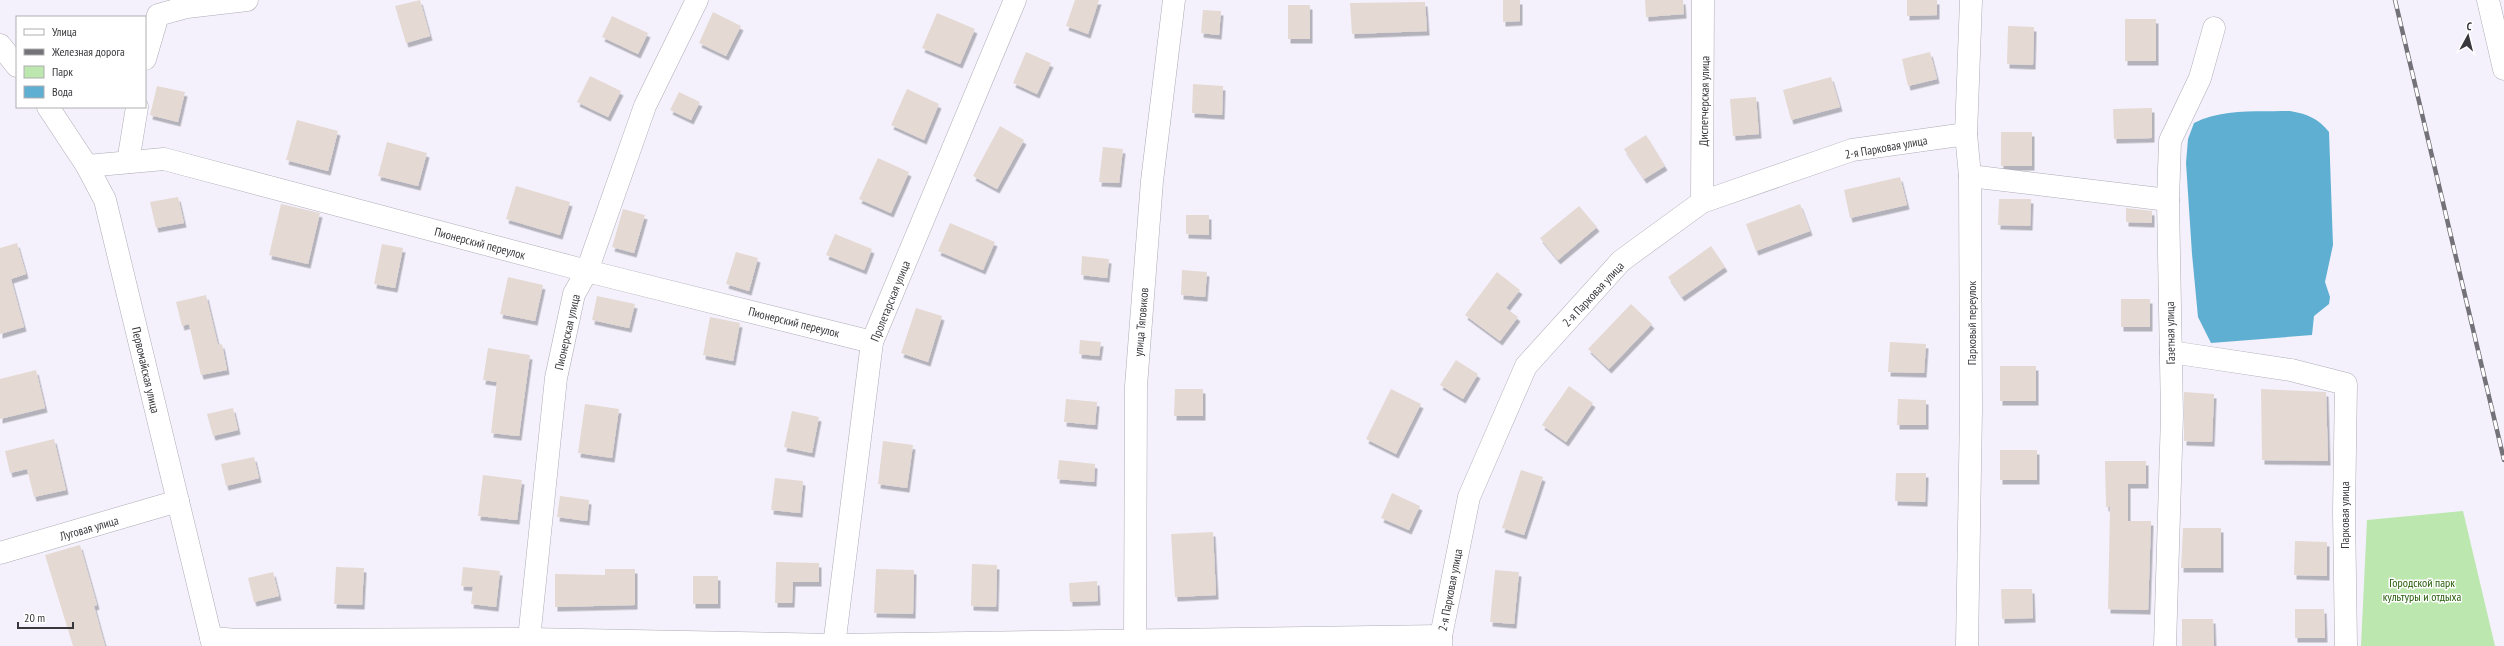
<svg xmlns="http://www.w3.org/2000/svg" width="2504" height="646" font-family="'PT Sans Narrow',sans-serif">
<style>
.green{fill:#bce7ae}
.water{fill:#5fafd2}
.building{fill:#e5d9d3;filter:url(#shadow)}
.lines{fill:none;stroke-linecap:round;stroke-linejoin:round}
.minor-casing{stroke:#aeacb6;stroke-width:23}
.major-casing{stroke:#aeacb6;stroke-width:23}
.minor{stroke:#fff;stroke-width:22}
.major{stroke:#fff;stroke-width:22}
.rail-casing{stroke:#737278;stroke-width:4.5}
.rail{stroke:#fff;stroke-width:3;stroke-dasharray:9;stroke-linecap:butt}
.labels{text-anchor:middle;dominant-baseline:central;stroke-width:3;stroke-linejoin:round;paint-order:stroke}
.street-label{font-size:12px;fill:#38373b;stroke:#fff}
.park-label{font-size:12px;fill:#245b08;stroke:#fff}
</style>
<defs>
<filter id="shadow"><feDropShadow dx="2.5" dy="4.5" stdDeviation="0" flood-color="#0004"/></filter>
</defs>
<rect width="100%" height="100%" fill="#f4f1fc"/>
<polygon class="green" points="2463,511 2495,646 2361,646 2367,520"/>
<path class="water" d="M2290 111C2307 114 2318 118 2329 132L2333 245 2325 282 2330 297 2329 304 2314 316 2312 335 2211 343 2198 317 2192 254 2186 163 2188 139 2194 123C2223 108 2258 112 2290 111Z"/>
<g class="building">
<polygon points="420,0 430,36 406,43 395,6"/>
<polygon points="1075,0 1099,0 1088,34 1066,26"/>
<polygon points="1503,0 1520,0 1520,21 1503,22"/>
<polygon points="1645,0 1683,0 1684,14 1646,17"/>
<polygon points="1907,0 1937,0 1937,15 1907,16"/>
<polygon points="1425,2 1427,31 1352,34 1350,3"/>
<rect x="1288" y="5" width="22" height="34"/>
<polygon points="1203,10 1221,11 1219,35 1201,33"/>
<polygon points="713,12 741,26 726,56 699,43"/>
<polygon points="937,13 975,29 960,64 922,48"/>
<polygon points="612,16 648,33 638,54 602,37"/>
<rect x="2125" y="19" width="31" height="42"/>
<polygon points="2008,26 2034,27 2033,65 2007,64"/>
<polygon points="1026,52 1051,63 1037,94 1013,83"/>
<polygon points="1930,52 1937,79 1908,86 1902,59"/>
<polygon points="590,76 621,91 608,117 577,102"/>
<polygon points="1831,77 1840,107 1791,120 1783,90"/>
<polygon points="1193,84 1223,86 1222,115 1192,113"/>
<polygon points="157,86 185,92 178,122 150,115"/>
<polygon points="907,89 939,104 924,140 891,125"/>
<polygon points="679,92 700,102 691,120 670,110"/>
<polygon points="1756,97 1759,134 1733,136 1730,99"/>
<polygon points="2152,108 2152,138 2114,139 2113,109"/>
<polygon points="297,120 338,131 328,171 286,160"/>
<polygon points="1000,126 1024,140 997,189 973,176"/>
<rect x="2001" y="132" width="31" height="34"/>
<polygon points="1646,135 1665,166 1644,179 1624,149"/>
<polygon points="387,142 427,153 418,186 378,176"/>
<polygon points="1103,147 1123,149 1119,183 1099,182"/>
<polygon points="878,158 909,172 891,213 859,199"/>
<polygon points="1900,177 1907,205 1850,218 1844,190"/>
<polygon points="516,186 570,202 560,235 506,219"/>
<polygon points="178,197 184,223 156,228 150,202"/>
<polygon points="1999,199 2031,199 2030,226 1998,225"/>
<polygon points="281,204 320,213 308,264 269,255"/>
<polygon points="1800,204 1810,231 1756,251 1746,224"/>
<polygon points="1579,206 1597,227 1558,260 1540,238"/>
<polygon points="2126,208 2152,211 2152,223 2126,222"/>
<polygon points="623,209 645,215 634,253 612,247"/>
<polygon points="1186,215 1209,215 1209,235 1186,234"/>
<polygon points="950,223 995,242 983,270 938,251"/>
<polygon points="835,234 872,249 864,270 826,255"/>
<polygon points="17,243 26,274 11,279 24,327 0,334 0,248"/>
<polygon points="382,244 403,248 395,288 374,284"/>
<polygon points="1711,246 1725,267 1682,297 1668,277"/>
<polygon points="736,252 758,258 749,291 726,284"/>
<polygon points="1082,256 1109,259 1107,278 1081,275"/>
<polygon points="1182,270 1207,272 1205,297 1181,295"/>
<polygon points="1497,272 1520,290 1506,308 1518,317 1500,341 1465,315"/>
<polygon points="508,277 543,285 535,321 500,314"/>
<polygon points="206,295 218,345 222,344 227,370 201,375 189,324 182,326 176,302"/>
<polygon points="597,296 635,304 629,328 592,320"/>
<rect x="2121" y="299" width="29" height="28"/>
<polygon points="1631,304 1652,324 1609,369 1588,349"/>
<polygon points="916,308 942,316 928,362 901,353"/>
<polygon points="710,317 740,323 733,361 703,355"/>
<polygon points="1080,340 1101,342 1099,356 1079,354"/>
<polygon points="1890,342 1926,344 1924,373 1888,372"/>
<polygon points="488,348 530,355 519,436 491,433 497,382 483,380"/>
<polygon points="1456,360 1478,374 1463,399 1440,385"/>
<rect x="2000" y="366" width="36" height="35"/>
<polygon points="36,370 45,408 0,419 0,379"/>
<polygon points="1569,386 1593,403 1566,442 1542,425"/>
<polygon points="1175,389 1203,389 1203,416 1174,416"/>
<polygon points="1391,389 1421,404 1396,454 1366,439"/>
<polygon points="2261,389 2326,392 2328,461 2262,460"/>
<polygon points="2184,392 2214,394 2212,442 2184,441"/>
<polygon points="1066,399 1097,402 1095,425 1064,422"/>
<polygon points="1898,399 1926,400 1926,425 1897,425"/>
<polygon points="585,404 619,409 612,458 578,453"/>
<polygon points="233,408 238,430 213,436 207,414"/>
<polygon points="792,411 819,417 812,453 784,447"/>
<polygon points="54,439 66,490 34,497 27,469 10,473 5,451"/>
<polygon points="883,441 913,445 907,488 878,484"/>
<rect x="2000" y="450" width="37" height="30"/>
<polygon points="254,457 259,478 226,486 221,464"/>
<polygon points="1059,460 1095,464 1094,482 1057,479"/>
<polygon points="2105,461 2146,461 2146,484 2128,484 2128,521 2151,521 2148,610 2108,609 2110,507 2106,507"/>
<polygon points="1521,470 1543,477 1524,535 1502,528"/>
<polygon points="1896,473 1926,473 1925,502 1895,501"/>
<polygon points="483,475 522,480 517,520 478,516"/>
<polygon points="775,478 803,481 800,513 771,510"/>
<polygon points="1392,493 1420,506 1409,530 1381,518"/>
<polygon points="560,496 589,500 587,521 557,517"/>
<polygon points="2183,528 2221,528 2221,568 2181,568"/>
<polygon points="1213,532 1216,595 1175,597 1171,534"/>
<polygon points="2295,541 2327,542 2327,576 2294,575"/>
<polygon points="80,545 97,605 94,606 105,646 73,646 45,555"/>
<polygon points="776,562 819,563 819,582 793,582 792,603 775,603"/>
<polygon points="972,564 997,565 996,607 971,606"/>
<polygon points="336,567 364,568 362,605 334,604"/>
<polygon points="463,567 500,571 496,607 471,604 473,587 461,586"/>
<polygon points="605,569 635,569 635,605 555,607 555,574 605,575"/>
<polygon points="876,569 914,570 913,614 874,613"/>
<polygon points="1495,570 1519,572 1514,624 1490,622"/>
<polygon points="273,572 279,596 254,602 248,578"/>
<rect x="693" y="576" width="25" height="28"/>
<polygon points="1097,581 1098,601 1070,602 1069,583"/>
<polygon points="2001,589 2032,589 2033,618 2002,619"/>
<polygon points="2295,609 2324,609 2325,638 2295,638"/>
<polygon points="2182,619 2213,619 2214,646 2182,646"/>
</g>
<g class="lines">
<g class="minor-casing">
<g id="minor">
<polyline points="2488,0 2504,69"/>
<polyline points="145,59 158,15 187,7 247,0"/>
<polyline points="128,162 137,107"/>
<polyline points="87,166 164,159 587,271 872,342"/>
<polyline points="1970,176 2168,200"/>
<polyline points="1702,202 1703,0"/>
<polyline points="2171,352 2291,370 2346,384 2344,512 2346,646"/>
<polyline points="0,553 178,501"/>
<polyline points="211,638 238,640 529,639 834,645 1441,636"/>
<polyline points="529,639 556,378 574,294 587,271 645,106 697,0"/>
<polyline points="834,646 872,342 1015,0"/>
<polyline points="1135,646 1136,386 1152,181 1174,0"/>
<polyline points="1441,646 1441,636 1469,497 1526,366 1621,261 1702,202 1852,150 1966,134"/>
<polyline points="1967,646 1971,410 1970,176 1966,134 1971,0"/>
<polyline points="2165,646 2172,415 2168,200 2170,141 2200,78 2214,28"/>
</g>
</g>
<g class="major-casing">
<g id="major">
<polyline points="0,45 17,66"/>
<polyline points="48,107 87,166 105,200 213,646"/>
</g>
</g>
<use href="#minor" class="minor"/>
<use href="#major" class="major"/>
<g class="rail-casing">
<polyline id="rail" points="2395,0 2504,460"/>
</g>
<use href="#rail" class="rail"/>
</g>
<g class="labels">
<g class="street-label">
<text transform="translate(1704 101) rotate(-89)">Диспетчерская улица</text>
<text transform="translate(1886 147) rotate(-10)">2-я Парковая улица</text>
<text transform="translate(480 243) rotate(15)">Пионерский переулок</text>
<text transform="translate(1593 294) rotate(-47)">2-я Парковая улица</text>
<text transform="translate(890 301) rotate(-68)">Пролетарская улица</text>
<text transform="translate(794 322) rotate(14)">Пионерский переулок</text>
<text transform="translate(1141 322) rotate(-85)">улица Тяговиков</text>
<text transform="translate(1971 323) rotate(-90)">Парковый переулок</text>
<text transform="translate(567 332) rotate(-77)">Пионерская улица</text>
<text transform="translate(2170 333) rotate(-91)">Газетная улица</text>
<text transform="translate(146 370) rotate(77)">Первомайская улица</text>
<text transform="translate(2344 515) rotate(-90)">Парковая улица</text>
<text transform="translate(89 528) rotate(-16)">Луговая улица</text>
<text transform="translate(1450 590) rotate(-79)">2-я Парковая улица</text>
</g>
<g class="park-label">
<text x="2422" y="582">Городской парк<tspan x="2422" dy="14">культуры и отдыха</tspan></text>
</g>
</g>
<rect x="16" y="16" width="130" height="92" fill="#ffffff" stroke="#afafb1"/>
<rect x="24" y="29" width="20" height="6" fill="#ffffff" stroke="#afafb1"/>
<text x="52" y="36" font-size="12" fill="#38373b">Улица</text>
<rect x="24" y="49" width="20" height="6" fill="#737278" stroke="#afafb1"/>
<text x="52" y="56" font-size="12" fill="#38373b">Железная дорога</text>
<rect x="24" y="66" width="20" height="12" fill="#bce7ae" stroke="#afafb1"/>
<text x="52" y="76" font-size="12" fill="#38373b">Парк</text>
<rect x="24" y="86" width="20" height="12" fill="#5fafd2" stroke="#afafb1"/>
<text x="52" y="96" font-size="12" fill="#38373b">Вода</text>
<g transform="translate(2468 36) rotate(7)" stroke="#ffffff" stroke-width="3" paint-order="stroke">
<path d="M0-3L7 15L0 10L-7 15Z" fill="#38373b"/>
<text y="-6" font-size="11" font-weight="bold" text-anchor="middle" fill="#38373b">С</text>
</g>
<path d="M18 622v6h55v-6" fill="none" stroke="#38373b" stroke-width="2"/>
<text x="24" y="622" font-size="12" fill="#38373b" stroke="#ffffff" stroke-width="3" paint-order="stroke">20 m</text>
</svg>
